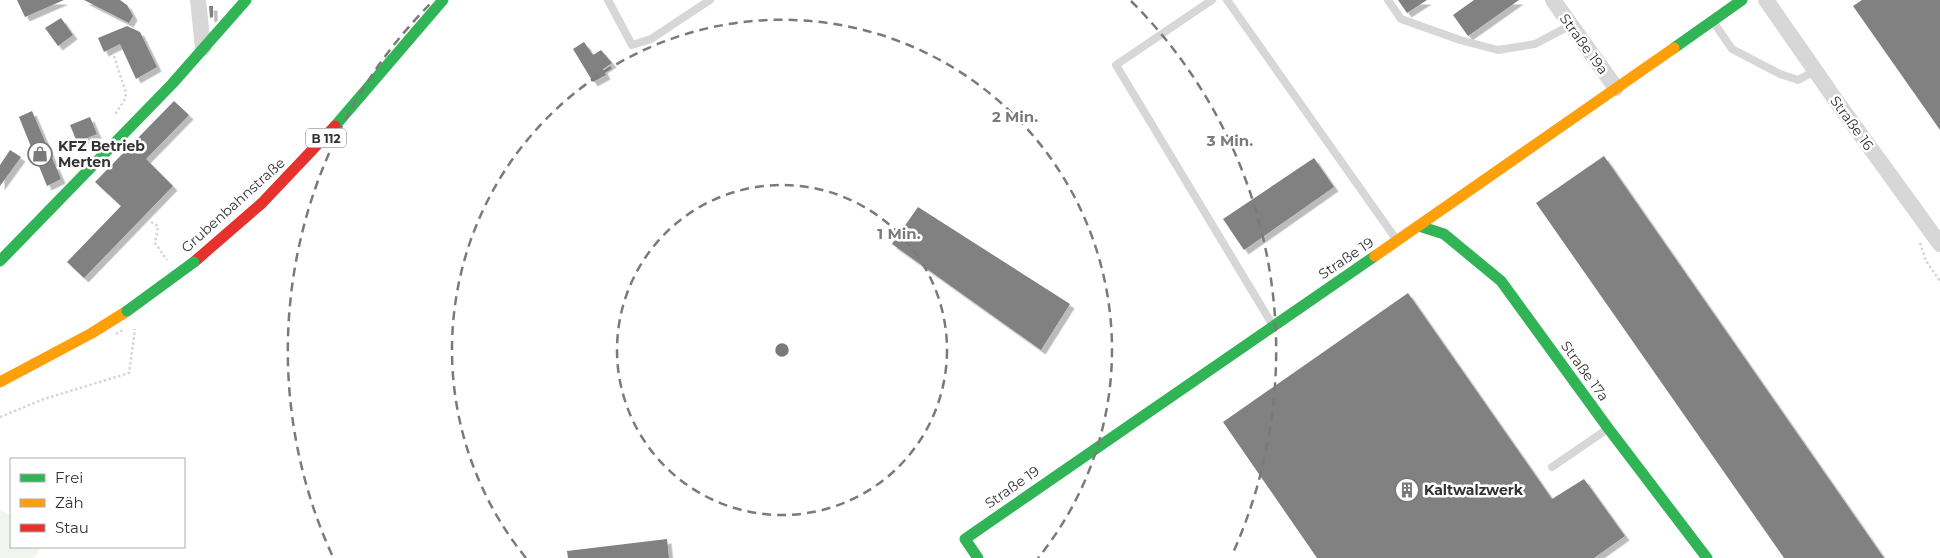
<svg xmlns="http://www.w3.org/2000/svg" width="1940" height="558" font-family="Montserrat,sans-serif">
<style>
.green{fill:#f1f5ed}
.building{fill:#818181;filter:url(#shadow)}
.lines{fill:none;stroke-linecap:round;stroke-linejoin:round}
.path{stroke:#d6d6d6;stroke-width:2.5;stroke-dasharray:2.5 2.5;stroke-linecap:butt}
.lane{stroke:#d7d7d7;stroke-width:8}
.street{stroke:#d7d7d7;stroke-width:16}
.fast{stroke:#30b455;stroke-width:11}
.slow{stroke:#ff9f0a;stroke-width:11}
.jam{stroke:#e5322d;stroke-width:11}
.path-bridge{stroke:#d6d6d6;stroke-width:2.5;stroke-dasharray:2.5 2.5;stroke-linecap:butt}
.fast-bridge{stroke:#30b455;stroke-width:11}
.ring{fill:none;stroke:#7a7a7a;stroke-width:2.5;stroke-dasharray:9 6}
.labels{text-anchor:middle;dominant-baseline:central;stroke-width:5;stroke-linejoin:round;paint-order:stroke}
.shield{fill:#fff;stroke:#707070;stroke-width:1}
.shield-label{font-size:12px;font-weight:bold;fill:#333}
.street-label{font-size:14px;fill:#333;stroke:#fff}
.poi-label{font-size:14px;font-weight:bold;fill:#333;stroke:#fff;text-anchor:start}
.centre{fill:#7a7a7a;stroke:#fff;stroke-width:2.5}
.ring-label{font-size:15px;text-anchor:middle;font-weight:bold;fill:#7a7a7a;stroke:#fff;stroke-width:5;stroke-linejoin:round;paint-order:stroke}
</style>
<defs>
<filter id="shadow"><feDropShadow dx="4.5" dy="4.5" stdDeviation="0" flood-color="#0004"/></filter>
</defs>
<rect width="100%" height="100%" fill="#fff"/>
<polygon class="green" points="0,510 11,516 11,547 42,547 34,558 0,558"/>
<g class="building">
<polygon points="17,0 64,0 25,17"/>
<polygon points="84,0 120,0 127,5 133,16 129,23"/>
<polygon points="1398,0 1427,0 1407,13"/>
<polygon points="1474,0 1519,0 1468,36 1453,15"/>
<polygon points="1862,0 1940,0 1940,130 1853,6"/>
<polygon points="209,6 213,6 213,17 210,18"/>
<polygon points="61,18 73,35 58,46 45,28"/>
<polygon points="127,26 140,32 157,67 136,79 120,44 104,52 98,38"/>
<polygon points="584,42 593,55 601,50 612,63 603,69 606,75 593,82 573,49"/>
<polygon points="174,101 189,115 146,159 173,186 84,278 67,262 121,206 95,182"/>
<polygon points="32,111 61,179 47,186 19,117"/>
<polygon points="90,117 97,134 77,142 70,125"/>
<polygon points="10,150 21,157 0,186 0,165"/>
<polygon points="1604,156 1884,558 1784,558 1536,203"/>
<polygon points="1314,158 1334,187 1244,250 1223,219"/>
<polygon points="918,207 1070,304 1041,350 892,244"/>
<polygon points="1408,293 1552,499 1584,479 1625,536 1594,558 1317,558 1223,422"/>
<polygon points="667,539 669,558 568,558 567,551"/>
</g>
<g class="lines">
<g class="path">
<polyline points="114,56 126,93 125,99 114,116"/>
<polyline points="151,222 158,226 155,243 167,260"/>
<polyline points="1920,243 1926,261 1940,281"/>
<polyline points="0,417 44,399 129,373 135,329"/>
</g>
<g class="lane">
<polyline points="608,0 632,45 651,39 710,0"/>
<polyline points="1212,0 1116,65 1272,324"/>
<polyline points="1227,0 1396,239"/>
<polyline points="1388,0 1401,19 1460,40 1498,50 1535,44 1571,25"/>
<polyline points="1714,23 1732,49 1780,74 1798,80 1815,71"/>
<polyline points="1552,467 1606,430"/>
</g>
<g class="street">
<polyline points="198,0 203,48"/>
<polyline points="1553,0 1616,88"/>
<polyline points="1766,0 1837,102 1940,244"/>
</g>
<g class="fast">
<polyline points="1674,48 1742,0"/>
<polyline points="335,126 443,0"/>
<polyline points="1419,226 1444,234 1501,281 1608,428 1707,558"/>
<polyline points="0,261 172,84 246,0"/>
<polyline points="978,558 965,539 1375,256"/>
</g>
<g class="slow">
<polyline points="1375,256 1674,48"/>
<polyline points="0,382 92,333 127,311"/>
</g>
<polyline class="jam" points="194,262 262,203 335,126"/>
<polyline class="path-bridge" points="116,334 123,330"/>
<polyline class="fast-bridge" points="127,311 194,262"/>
</g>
<g class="ring">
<circle cx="782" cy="350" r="165"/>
<path d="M526 558A330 330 0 1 1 1038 558"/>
<path d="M332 555A494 494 0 0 1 433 1M1131 1A494 494 0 0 1 1232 555"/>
</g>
<defs>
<g id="shop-ring" transform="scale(1.25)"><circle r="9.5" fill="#fff" stroke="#7a7a7a" stroke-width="1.5"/><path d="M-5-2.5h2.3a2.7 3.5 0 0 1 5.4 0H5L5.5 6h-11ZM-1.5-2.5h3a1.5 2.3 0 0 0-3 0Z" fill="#7a7a7a"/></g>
<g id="building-ring" transform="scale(1.25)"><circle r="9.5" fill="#fff" stroke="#7a7a7a" stroke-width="1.5"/><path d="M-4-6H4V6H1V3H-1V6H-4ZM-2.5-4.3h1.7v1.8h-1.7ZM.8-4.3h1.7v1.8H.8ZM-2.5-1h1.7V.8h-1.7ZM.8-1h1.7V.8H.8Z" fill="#7a7a7a"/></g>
</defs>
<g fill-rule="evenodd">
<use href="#shop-ring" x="40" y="154"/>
<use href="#building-ring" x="1407" y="490"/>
</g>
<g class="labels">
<rect class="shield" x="306" y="128.5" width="40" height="19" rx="4"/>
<g class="shield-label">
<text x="326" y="138">B 112</text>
</g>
<g class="street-label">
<text transform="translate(1584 44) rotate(54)">Straße 19a</text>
<text transform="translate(1852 123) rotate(54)">Straße 16</text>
<text transform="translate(233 205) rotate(-42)">Grubenbahnstraße</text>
<text transform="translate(1346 258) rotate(-34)">Straße 19</text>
<text transform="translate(1585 371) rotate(54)">Straße 17a</text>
<text transform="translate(1012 487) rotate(-35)">Straße 19</text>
</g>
<g class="poi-label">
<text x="58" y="146">KFZ Betrieb<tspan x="58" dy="16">Merten</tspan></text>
<text x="1424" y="490">Kaltwalzwerk</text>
</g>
</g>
<circle cx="782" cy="350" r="8" class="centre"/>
<g class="ring-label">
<text x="1015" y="122">2 Min.</text>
<text x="1230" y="146">3 Min.</text>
<text x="899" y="239">1 Min.</text>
</g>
<rect x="10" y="458" width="175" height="90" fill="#ffffff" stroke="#adadad"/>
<rect x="20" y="474" width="25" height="8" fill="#30b455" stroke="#adadad"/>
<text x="55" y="483" font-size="15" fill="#333333">Frei</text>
<rect x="20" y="499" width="25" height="8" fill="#ff9f0a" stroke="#adadad"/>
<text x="55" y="508" font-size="15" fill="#333333">Zäh</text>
<rect x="20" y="524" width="25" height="8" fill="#e5322d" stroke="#adadad"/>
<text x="55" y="533" font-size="15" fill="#333333">Stau</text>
</svg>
